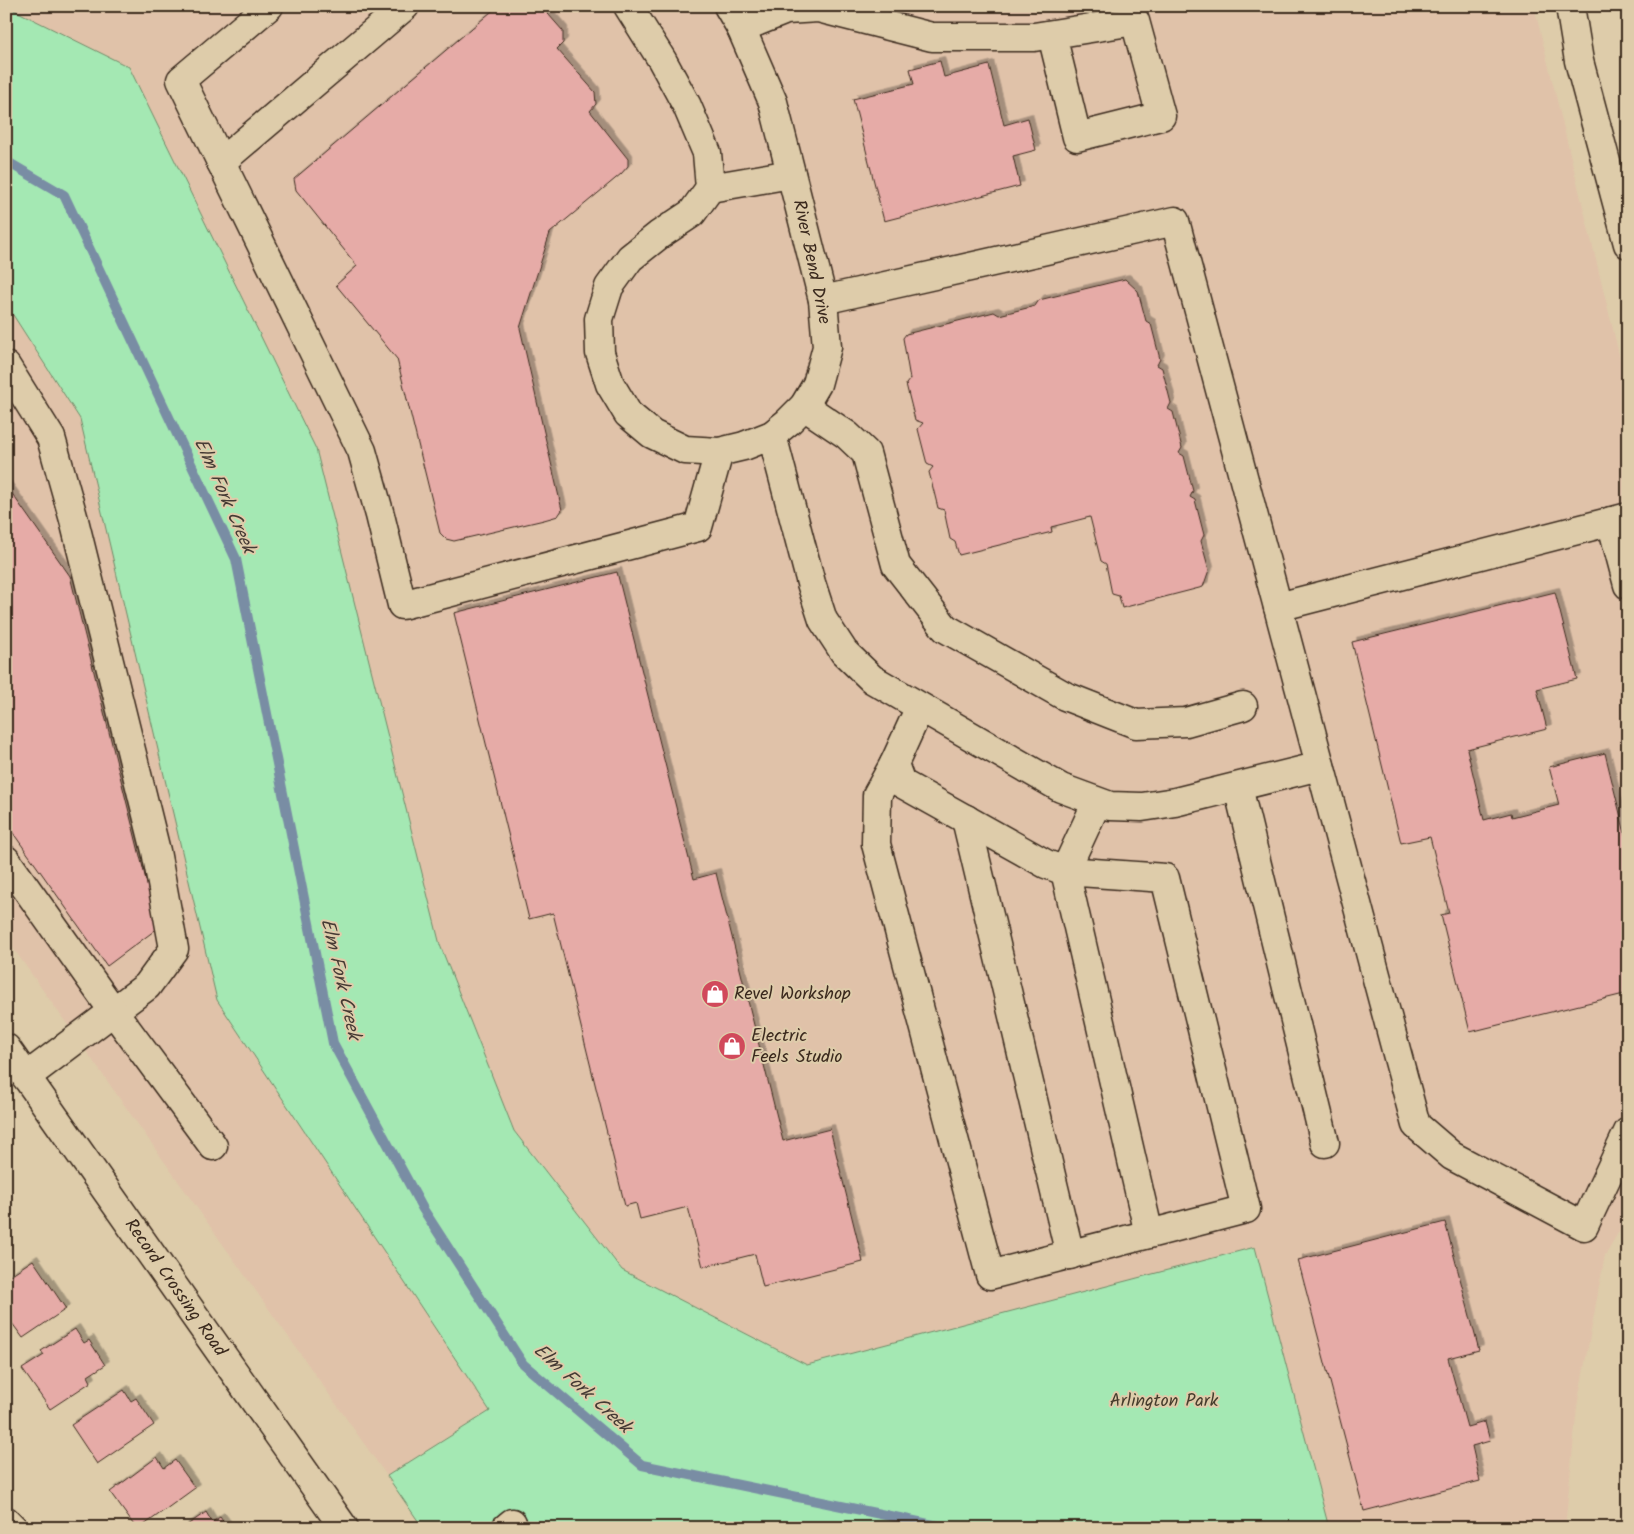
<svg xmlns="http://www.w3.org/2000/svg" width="1634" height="1534" font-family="Kalam,sans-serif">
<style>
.built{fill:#e0c2a9}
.green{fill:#a4e8b3;stroke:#708968}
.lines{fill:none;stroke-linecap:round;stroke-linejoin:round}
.stream{stroke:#798da4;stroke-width:10}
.building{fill:#e6aba7;stroke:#3b2a1e;filter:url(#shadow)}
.minor-casing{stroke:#3b2a1e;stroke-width:31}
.minor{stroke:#deccaa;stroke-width:28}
.labels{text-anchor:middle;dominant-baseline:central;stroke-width:4;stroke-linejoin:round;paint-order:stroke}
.street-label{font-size:18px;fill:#3b2a1e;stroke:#deccaa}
.poi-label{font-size:18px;fill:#3b2a1e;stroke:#deccaa;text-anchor:start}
.park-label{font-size:18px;fill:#463d2d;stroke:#deccaa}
.water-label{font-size:19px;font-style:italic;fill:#453a34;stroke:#deccaa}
</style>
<defs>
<filter id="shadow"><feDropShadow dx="4.5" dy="-4.5" stdDeviation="0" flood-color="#0004"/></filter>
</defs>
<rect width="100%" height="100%" fill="#deccaa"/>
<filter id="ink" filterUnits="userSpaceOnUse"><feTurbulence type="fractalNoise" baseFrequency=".02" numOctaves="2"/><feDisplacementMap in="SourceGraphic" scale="10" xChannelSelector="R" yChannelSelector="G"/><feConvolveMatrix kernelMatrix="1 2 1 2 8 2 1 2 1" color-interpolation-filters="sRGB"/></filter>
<g filter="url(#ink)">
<g class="built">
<polygon points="6,6 1534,6 1628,391 1628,1216 1605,1255 1577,1406 1565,1528 1329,1528 1255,1247 807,1365 622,1270 514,1131 440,945 316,449 129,67"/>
<polygon points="6,304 80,419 217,1000 490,1411 387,1476 6,938"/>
</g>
<polygon class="green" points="6,6 129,67 316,449 440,945 514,1131 622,1270 807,1365 1255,1247 1329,1528 423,1528 387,1476 490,1411 217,1000 80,419 6,304"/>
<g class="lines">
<polyline class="stream" points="6,161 64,195 236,559 333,1043 423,1209 523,1364 642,1465 948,1528"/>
</g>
<g class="building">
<polygon points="498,6 541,6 563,31 563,43 557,49 595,92 596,104 590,111 628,159 628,166 621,174 550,233 520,328 562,510 558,516 544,520 454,541 446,539 440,533 397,359 336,285 357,266 296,190 294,179"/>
<polygon points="940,61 944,77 989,65 1004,125 1028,118 1036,150 1013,156 1020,186 884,221 853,99 914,84 910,69"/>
<polygon points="1125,279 1138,291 1146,321 1151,324 1160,359 1157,365 1162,368 1171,403 1168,409 1173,412 1182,448 1179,453 1184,456 1193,491 1190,497 1195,500 1204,535 1201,541 1209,570 1203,587 1122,608 1119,596 1112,594 1106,564 1101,561 1090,517 1051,527 1052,532 959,555 955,542 950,539 944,510 938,508 929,472 933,467 927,464 918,429 923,423 915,420 906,384 910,379 903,338 906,334 994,312 999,315 1035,306 1039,300"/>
<polygon points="6,485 70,576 158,928 107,966 6,823"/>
<polygon points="617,572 694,879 716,873 783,1141 830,1129 863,1262 763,1287 755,1254 703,1267 688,1207 640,1219 636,1203 625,1206 553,913 529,919 454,613"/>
<polygon points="1555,592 1577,679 1537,689 1547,729 1467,749 1484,820 1511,813 1512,817 1559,805 1549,767 1605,753 1628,846 1628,993 1470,1032 1441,915 1449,913 1430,837 1401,843 1352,642"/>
<polygon points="1445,1222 1479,1350 1448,1358 1467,1427 1485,1422 1490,1441 1472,1446 1480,1481 1364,1511 1298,1260"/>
<polygon points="33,1260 66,1309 23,1338 6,1315 6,1278"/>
<polygon points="75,1329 84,1343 89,1340 105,1365 88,1376 91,1382 50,1409 22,1369 44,1355 41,1351"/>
<polygon points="124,1390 131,1401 136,1398 154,1425 97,1464 71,1425"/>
<polygon points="157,1457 164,1468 175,1460 195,1488 140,1528 136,1528 110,1492"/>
<polygon points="206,1512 212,1522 220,1517 228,1528 183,1528"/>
</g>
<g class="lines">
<g class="minor-casing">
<g id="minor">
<polyline points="269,6 181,80 362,451 380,515 402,605 698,527 719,452"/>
<polyline points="628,6 662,60 687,106 707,153 710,188 692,213 659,235 630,258 609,287 599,319 600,353 610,384 628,414 652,434 685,450 719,452 744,446 772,435 788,422 804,406 817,384 827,347 823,300 773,102 741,28 728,6"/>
<polyline points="1570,6 1579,61 1628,244"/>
<polyline points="741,28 786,10 818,8 932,37 1034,37 1135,21 1161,116 1077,137 1052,35"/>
<polyline points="221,162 405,6"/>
<polyline points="710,188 791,174"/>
<polyline points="823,300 1175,221 1416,1125 1452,1156 1584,1226 1628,1132"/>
<polyline points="6,366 51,438 74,520 156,851 174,949 147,986 26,1077"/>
<polyline points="804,406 847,435 866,453 896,565 945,628 1065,696 1136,724 1186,722 1243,706"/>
<polyline points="772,435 811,583 823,620 844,652 872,679 1061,788 1110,806 1142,807 1175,802 1320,766"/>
<polyline points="1611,521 1628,585"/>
<polyline points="1278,607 1628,517"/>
<polyline points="920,707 894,764 901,783 1046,864 1065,871 1097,802"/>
<polyline points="894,764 877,795 876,844 990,1275 1246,1209 1165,878 1065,871 1149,1234"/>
<polyline points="1238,787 1325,1143"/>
<polyline points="966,819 1070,1255"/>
<polyline points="6,860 114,1012 213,1146"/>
<polyline points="6,1048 344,1528"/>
<polyline points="6,1521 13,1528"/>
<polyline points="506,1528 512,1523"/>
</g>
</g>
<use href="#minor" class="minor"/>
</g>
</g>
<defs>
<g id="shop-disc" transform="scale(1.4375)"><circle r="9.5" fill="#d1495b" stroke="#deccaa"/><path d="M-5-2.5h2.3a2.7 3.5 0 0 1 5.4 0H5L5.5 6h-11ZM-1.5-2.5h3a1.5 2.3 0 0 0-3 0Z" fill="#fff"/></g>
</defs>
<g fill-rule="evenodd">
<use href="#shop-disc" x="715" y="994"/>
<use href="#shop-disc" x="732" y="1046"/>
</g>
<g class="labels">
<g class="street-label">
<text transform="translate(811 262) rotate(78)">River Bend Drive</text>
<text transform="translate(175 1288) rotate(55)">Record Crossing Road</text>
</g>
<g class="poi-label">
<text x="734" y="994">Revel Workshop</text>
<text x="751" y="1036">Electric<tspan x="751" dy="21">Feels Studio</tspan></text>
</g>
<g class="park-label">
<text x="1164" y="1401">Arlington Park</text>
</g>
<g class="water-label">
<text transform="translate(224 496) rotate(66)">Elm Fork Creek</text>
<text transform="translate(340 979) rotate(77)">Elm Fork Creek</text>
<text transform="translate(582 1389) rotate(42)">Elm Fork Creek</text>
</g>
</g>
<rect width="1634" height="1534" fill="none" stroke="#deccaa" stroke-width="25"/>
<rect x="12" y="12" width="1609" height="1509" fill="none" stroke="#3b2a1e" stroke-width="2" filter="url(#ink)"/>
</svg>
